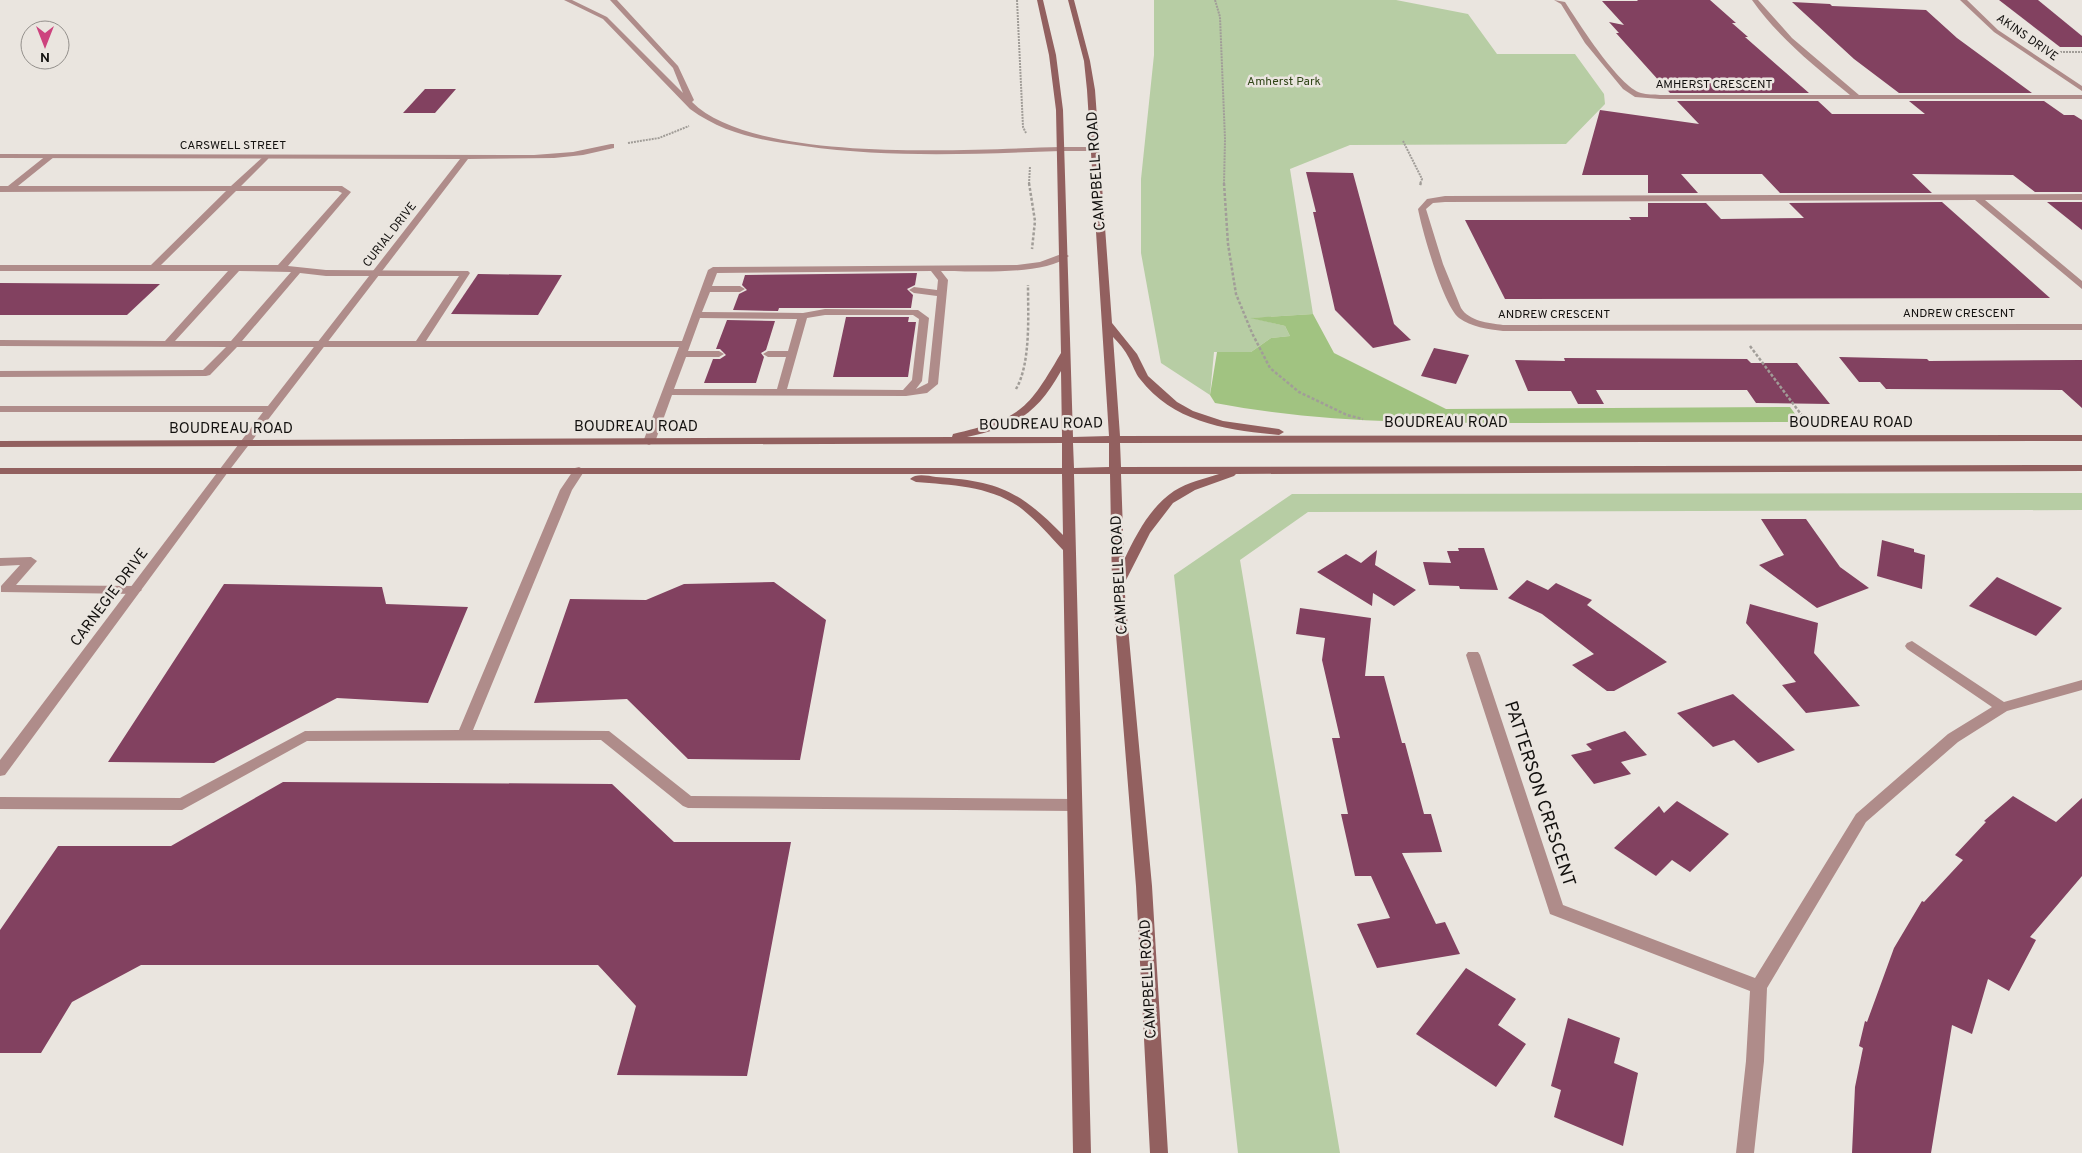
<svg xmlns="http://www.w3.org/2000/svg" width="2082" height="1153" font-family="Overpass,sans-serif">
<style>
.green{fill:#b7cda4}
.forest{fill:#a1c381}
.building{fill:#824160}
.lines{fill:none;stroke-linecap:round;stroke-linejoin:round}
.path-far1{stroke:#a19d98;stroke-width:2;stroke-dasharray:2 1;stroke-linecap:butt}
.path{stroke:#a19d98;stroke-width:2.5;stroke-dasharray:3 2;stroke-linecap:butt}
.service{fill:#af8c8a;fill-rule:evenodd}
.minor{fill:#af8c8a;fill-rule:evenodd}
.tertiary{fill:#af8c8a;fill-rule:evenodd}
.secondary{fill:#92605f;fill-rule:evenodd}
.labels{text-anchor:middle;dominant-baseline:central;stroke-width:5;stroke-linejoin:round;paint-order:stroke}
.far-street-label{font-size:12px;fill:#13110f;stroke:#eae5df}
.far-park-label{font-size:12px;fill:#304517;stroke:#eae5df}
.street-label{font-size:15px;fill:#13110f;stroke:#eae5df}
.near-street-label{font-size:18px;fill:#13110f;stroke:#eae5df}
</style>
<rect width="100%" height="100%" fill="#eae5df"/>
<g class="green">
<polygon points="1154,0 1396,0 1468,14 1497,54 1575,54 1604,94 1605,104 1566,144 1350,145 1290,169 1313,314 1252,318 1285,326 1290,336 1271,338 1251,352 1214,352 1210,395 1161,363 1141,253 1141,179 1154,55"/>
<polygon points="2082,493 2082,510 1308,512 1240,560 1340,1153 1238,1153 1174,575 1292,494"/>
</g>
<path class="forest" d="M1313 314 1334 353 1446 409 1790 407 1801 422C1711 422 1621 423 1532 423 1425 423 1320 423 1215 403L1210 395 1217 352H1251L1271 338 1290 336 1285 326 1250 318Z"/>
<g class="building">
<polygon points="1637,0 1710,0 1736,23 1732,23 1748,37 1745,37 1809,93 1670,93 1616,33 1619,33 1609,22 1624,25 1602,1 1638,1"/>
<polygon points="1999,0 2038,0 2082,36 2082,47 2060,47"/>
<polygon points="1792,2 1830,4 1832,6 1926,10 1957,38 2032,93 1899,93 1854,59"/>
<polygon points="425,89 456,89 435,113 403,113"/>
<polygon points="1677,101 1818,101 1832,114 1925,114 1909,101 2044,101 2064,115 2074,115 2082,120 2082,192 2035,192 2013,175 1912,174 1932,193 1780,193 1762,174 1681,174 1698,193 1648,193 1648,175 1582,175 1600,110 1699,124"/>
<polygon points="1306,172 1353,173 1394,324 1411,340 1373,348 1335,310 1313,212 1316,212"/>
<polygon points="1942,202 2050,298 1505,299 1465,220 1631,220 1629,217 1648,217 1648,203 1706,203 1721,219 1804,218 1789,203"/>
<polygon points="2047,202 2082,202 2082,230"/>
<polygon points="917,273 915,285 907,289 913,295 911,308 779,308 778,311 733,310 739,294 747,290 742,285 745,275"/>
<polygon points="478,274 562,275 538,315 451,314"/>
<polygon points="0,283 160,284 127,315 0,315"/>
<polygon points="846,317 909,317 908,322 916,322 908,377 833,377"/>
<polygon points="727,320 775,321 766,350 761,353 764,357 756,383 704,383 713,359 720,359 726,355 720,349 716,349"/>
<polygon points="1434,348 1469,355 1456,384 1421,376"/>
<polygon points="1839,357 1927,359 1929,361 2082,360 2082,408 2062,390 1886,389 1880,382 1859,382"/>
<polygon points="1564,358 1747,359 1751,363 1797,363 1830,404 1756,403 1747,390 1596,390 1604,404 1578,404 1571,391 1528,391 1515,360 1565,361"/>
<polygon points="1761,519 1806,519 1840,567 1869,588 1817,608 1759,565 1784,555"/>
<polygon points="1882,540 1914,549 1914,552 1925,555 1922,589 1877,576"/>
<polygon points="1458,548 1484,548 1498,590 1460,589 1459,586 1429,585 1423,562 1451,563 1447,551 1459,551"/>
<polygon points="1377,550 1375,565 1416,590 1394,606 1373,593 1372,606 1317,572 1346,554 1361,563"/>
<polygon points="1997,577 2062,608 2036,636 1969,606"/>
<polygon points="1527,580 1548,590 1556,583 1592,600 1587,605 1667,662 1614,691 1607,691 1572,665 1594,654 1542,614 1508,598"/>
<polygon points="774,582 826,620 800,760 688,759 627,699 534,703 570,599 646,600 684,584"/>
<polygon points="224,584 382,587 386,604 468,607 428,703 337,698 214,763 108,762"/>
<polygon points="1750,604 1818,623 1814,653 1860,706 1806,713 1782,685 1796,682 1746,623"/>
<polygon points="1300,608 1371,618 1365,676 1384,676 1402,743 1405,743 1424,814 1431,814 1442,852 1402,853 1436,924 1445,922 1460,954 1377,968 1357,924 1390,918 1371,876 1355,876 1341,814 1348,814 1332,738 1340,738 1322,660 1325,638 1296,634"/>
<polygon points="1733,694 1779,735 1795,750 1758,763 1734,740 1713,747 1677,713"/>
<polygon points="1625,731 1647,755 1621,762 1631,774 1594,784 1571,755 1592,750 1586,744"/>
<polygon points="283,782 612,784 674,842 791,842 747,1076 617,1075 636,1006 598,965 141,965 72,1002 41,1053 0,1053 0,930 58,846 171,846"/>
<polygon points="2013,796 2056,822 2082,798 2082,876 2030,937 2036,940 2009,991 1988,979 1972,1034 1952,1025 1931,1153 1852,1153 1855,1087 1863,1048 1859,1046 1865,1021 1867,1022 1894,948 1922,901 1924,902 1963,860 1955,855 1986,822 1984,821"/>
<polygon points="1677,801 1729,834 1690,872 1672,860 1656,876 1614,848 1659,806 1664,813"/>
<polygon points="1466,968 1516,999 1498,1025 1526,1044 1496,1087 1416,1034"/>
<polygon points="1568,1018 1620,1038 1614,1063 1638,1073 1623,1146 1554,1117 1561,1090 1551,1086"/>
</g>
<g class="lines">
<g class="path-far1">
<polyline points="1017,0 1023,127 1026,133"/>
<polyline points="1215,0 1220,17 1225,139 1224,184"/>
<polyline points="2060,52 2082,52"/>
<polyline points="1403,141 1422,179 1420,184"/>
<polyline points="628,143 659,138 689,126"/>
<polyline points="1029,184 1030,166"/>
</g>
<g class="path">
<polyline points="1029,183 1035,221 1032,249"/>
<polyline points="1224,183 1228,244 1236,294 1252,333 1270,368 1299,392 1347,415 1363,419"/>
<polyline points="1420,185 1421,183"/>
<polyline points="1750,346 1806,421"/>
<path d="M1016 389C1031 363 1028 315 1028 285"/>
</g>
<g class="service">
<path d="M564 0H572L607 17 683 93 673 68 610 0H617L678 66 694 100 692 102C755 165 974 149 1061 147L1065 149 1061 151C975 154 889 158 804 146 763 141 724 134 690 109L603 19Z"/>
<path d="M47 155 54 157 18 186H231L265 155 269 157 268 159 241 186H342L351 192 288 266 326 270 468 271 470 273 426 341H682L708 270 713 267 1017 265 1040 262 1064 253 1069 256C1045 276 972 271 941 271L948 280 938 384 927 393 906 396 672 395 655 442 649 445 643 442 679 347H237L210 375 206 376 0 377V371L203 370 226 347 0 346V340L165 341 228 271H0V265H151L226 191 0 192V186H8ZM236 191H338L342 193 278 265H161ZM239 271 291 272 231 341H175ZM931 271 938 280 937 290 914 287 909 290 914 293 937 296 928 383 916 389 922 381 929 318 918 310 825 309 803 313 702 312 710 292H740L745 289 740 286H712L717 273ZM300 273 326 276H459L416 341H242ZM825 315H913L919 319 912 380 903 390 787 389 807 318ZM700 318 797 319 788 351H768L763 354 768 357H786L777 389H674L686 357H719L724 354 719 351H688Z"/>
<polygon points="579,467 585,470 572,490 473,730 609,731 691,796 1074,799 1079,801 1081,805 1079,809 1074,811 688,808 683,806 601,740 307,741 182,810 0,809 0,797 180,798 305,731 459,730 560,490 575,468"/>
<polygon points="31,557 37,561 16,585 136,586 142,590 136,594 1,592 1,586 20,565 0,566 0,558"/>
</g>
<g class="minor">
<path d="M1554 0 1565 2C1578 22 1619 87 1641 93 1647 95 1654 94 1660 95H1850C1814 66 1779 38 1752 0H1758L1792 38 1859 95H2082V99H1660L1635 97 1623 89 1585 43 1561 4Z"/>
<polygon points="611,144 614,144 614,148 583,155 554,158 468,159 228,472 5,775 0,776 0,760 263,412 0,412 0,406 268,406 460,159 0,158 0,154 534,155 573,152"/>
<polygon points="1058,147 1095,147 1099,149 1095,151 1061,151 1057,149"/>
<path d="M2082 194V200H1985L2082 281V289L1975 200 1445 202 1433 203 1426 209 1443 264 1461 308C1469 321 1488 323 1503 325L2082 324V330L1503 331C1488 329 1471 327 1459 318 1443 305 1422 230 1418 209L1427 199 1445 196Z"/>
<polygon points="1912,641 2004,702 2082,680 2082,690 2007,711 1958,742 1866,822 1767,988 1764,1061 1754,1153 1736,1153 1746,1061 1750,991 1550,914 1466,655 1468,652 1478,652 1480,655 1563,905 1755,978 1856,814 1948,734 1992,707 1907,649 1905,646 1907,643"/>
</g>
<polygon class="tertiary" points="1960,0 1967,0 1998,30 2082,86 2082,91 1994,32"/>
<path class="secondary" d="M1037 0H1043L1056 55 1063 110 1073 437 1109 436 1087 90 1084 61 1068 0H1074L1090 61 1095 90 1112 323 1137 354 1148 376 1177 402 1193 411 1223 421 1279 429 1284 432 1279 435C1227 430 1174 423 1140 379 1135 373 1133 365 1129 358 1125 350 1119 343 1113 337L1120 436 2082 435V441L1120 443 1121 467 2082 465V471L1236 474 1234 476 1195 490 1173 503 1150 533 1124 584 1152 886 1168 1153H1150L1136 886 1112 584 1110 474H1074L1091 1153H1073L1063 550C1050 536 1037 521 1022 509 992 486 952 485 916 482L910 479C916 473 928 476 936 477 998 481 1020 491 1063 535L1062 474H0V468H1062V443L0 447V441L952 437 953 434C1021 417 1026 413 1061 353L1056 110 1049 55ZM1061 371 1062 437H967C1015 427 1037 414 1061 371ZM1073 443H1109V467L1074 468ZM1121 474H1219C1204 479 1188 482 1174 491 1150 507 1136 535 1124 560Z"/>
</g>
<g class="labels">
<g class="far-street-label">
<text transform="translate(2027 38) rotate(35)">AKINS DRIVE</text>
<text x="1714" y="85">AMHERST CRESCENT</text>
<text x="233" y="146">CARSWELL STREET</text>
<text transform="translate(390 235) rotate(-52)">CURIAL DRIVE</text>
<text x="1959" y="314">ANDREW CRESCENT</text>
<text x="1554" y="315">ANDREW CRESCENT</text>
</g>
<g class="far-park-label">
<text x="1284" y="82">Amherst Park</text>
</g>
<g class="street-label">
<text transform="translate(1097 171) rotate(-94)">CAMPBELL ROAD</text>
<text x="1446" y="423">BOUDREAU ROAD</text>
<text x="1851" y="423">BOUDREAU ROAD</text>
<text transform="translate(1041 425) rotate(-1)">BOUDREAU ROAD</text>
<text x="636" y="427">BOUDREAU ROAD</text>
<text x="231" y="429">BOUDREAU ROAD</text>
<text transform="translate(1120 575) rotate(-93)">CAMPBELL ROAD</text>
<text transform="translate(110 598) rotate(-53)">CARNEGIE DRIVE</text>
<text transform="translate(1149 979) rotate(-93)">CAMPBELL ROAD</text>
</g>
<g class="near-street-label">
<text transform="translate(1539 794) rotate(72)">PATTERSON CRESCENT</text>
</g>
</g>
<g transform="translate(45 45) rotate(180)"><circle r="24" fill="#eae5df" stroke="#94908c"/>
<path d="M0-4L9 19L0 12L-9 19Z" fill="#cd437e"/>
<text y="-8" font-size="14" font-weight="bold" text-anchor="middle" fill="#13110f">N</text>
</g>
</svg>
